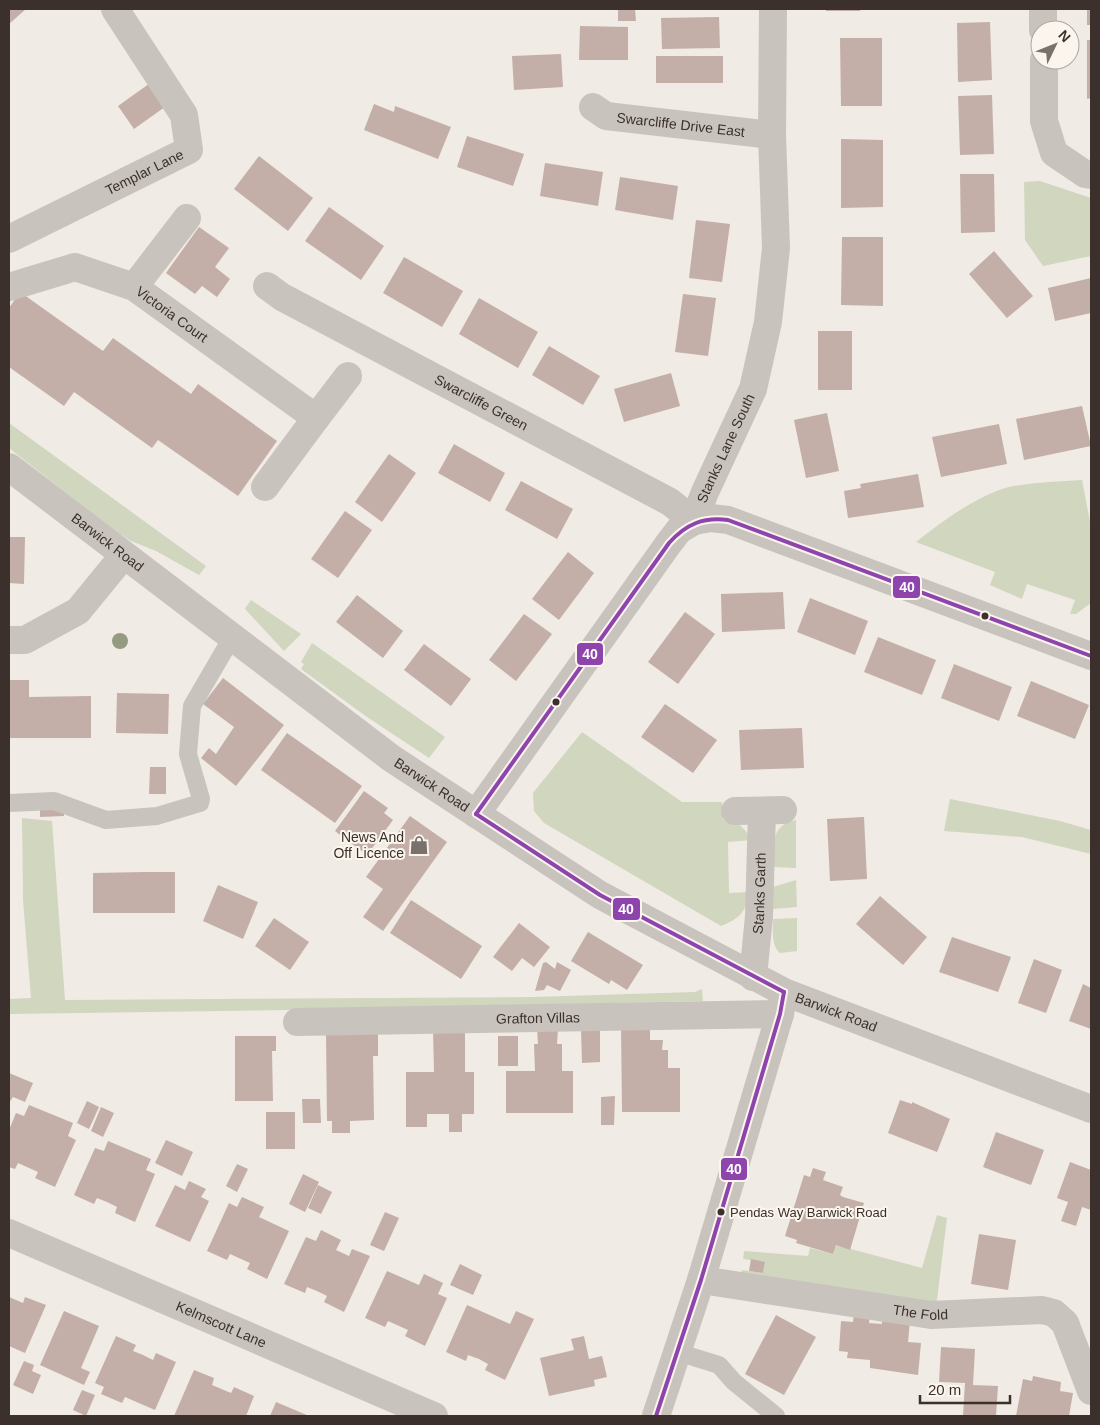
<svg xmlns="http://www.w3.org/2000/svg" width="1100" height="1425" font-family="Arial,sans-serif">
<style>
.green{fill:#d1d6bf}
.building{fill:#c3afa7}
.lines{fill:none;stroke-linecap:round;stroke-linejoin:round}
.service{stroke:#c9c3be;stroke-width:18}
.minor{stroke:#c9c3be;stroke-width:28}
.tertiary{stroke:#c9c3be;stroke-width:28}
.bus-1-casing{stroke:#fbf5ee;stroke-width:8}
.bus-1{stroke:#8e44ad;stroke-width:4}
.tree{fill:#959b80}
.bus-dot{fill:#3b302b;stroke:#fbf5ee;stroke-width:2}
.labels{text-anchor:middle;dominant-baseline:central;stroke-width:4;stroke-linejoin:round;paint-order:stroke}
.bus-label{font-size:13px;fill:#3b302b;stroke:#fbf5ee;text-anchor:start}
.street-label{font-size:14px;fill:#3b302b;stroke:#fbf5ee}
.poi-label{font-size:14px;fill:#3b302b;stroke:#fbf5ee;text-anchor:end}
.line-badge{stroke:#fbf5ee;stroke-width:2}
.badge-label{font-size:14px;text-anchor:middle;font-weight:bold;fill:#fff}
</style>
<rect width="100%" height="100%" fill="#f0ebe5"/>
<g class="green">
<polygon points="1040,181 1091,198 1091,256 1043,266 1025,240 1024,182"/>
<polygon points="9,423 206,566 199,575 156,551 131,541 111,528 9,448"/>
<path d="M1082 480 1091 527V603L1076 614H1070L1075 600 1027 584 1022 599 990 585 995 572 916 542C941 522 978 495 1009 487 1032 482 1058 482 1082 480Z"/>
<polygon points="251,600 301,634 284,651 245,609"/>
<polygon points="312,643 445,737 429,758 367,717 301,669 304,664 301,662"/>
<path d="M582 732 682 802H722L723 820C737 819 745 829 752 840L728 842 729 893 750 892C745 912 741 918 721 926L544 823 534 811 533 793Z"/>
<polygon points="950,799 1060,821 1091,830 1091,854 1022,837 944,831"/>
<polygon points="22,818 52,821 65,1000 533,997 695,992 702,989 703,1001 292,1010 9,1014 9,999 31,998 23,900"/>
<path d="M796 820V868L774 867C773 846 770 825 796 820Z"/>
<polygon points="796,880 797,907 773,909 773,887"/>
<path d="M797 918V951L780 953C771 945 773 930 773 919Z"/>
<polygon points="937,1215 947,1218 936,1308 740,1276 742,1270 763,1273 765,1262 743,1259 744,1251 808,1256 810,1248 833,1254 836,1245 922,1268"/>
</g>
<g class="building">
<polygon points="9,9 26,9 9,24"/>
<polygon points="618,9 635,9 636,21 618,21"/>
<rect x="826" y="9" width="34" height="2"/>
<rect x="1087" y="9" width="4" height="16"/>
<polygon points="719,17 720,48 662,49 661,18"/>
<polygon points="990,22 992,80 958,82 957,23"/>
<polygon points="580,26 628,27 628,60 579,60"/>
<polygon points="840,38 882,38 882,106 841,106"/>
<polygon points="1087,40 1091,40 1091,98 1087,99"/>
<polygon points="561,54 563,87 514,90 512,56"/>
<rect x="656" y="56" width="67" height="27"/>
<polygon points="153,81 169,104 134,129 118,106"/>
<polygon points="992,95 994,154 960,155 958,96"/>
<polygon points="374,104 394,112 395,106 451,127 438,159 364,130"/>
<polygon points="467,136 524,154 513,186 457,167"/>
<polygon points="841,139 883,140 883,207 841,208"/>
<polygon points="259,156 313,198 288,231 234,189"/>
<polygon points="545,163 603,172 598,206 540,196"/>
<polygon points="960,174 994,174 995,232 961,233"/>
<polygon points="620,177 678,186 673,220 615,210"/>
<polygon points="329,207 384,246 361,280 305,241"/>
<polygon points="696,220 730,224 722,282 689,278"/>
<polygon points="199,227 229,248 215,267 230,279 217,297 202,286 195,294 166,273"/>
<polygon points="842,237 883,237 883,306 841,305"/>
<polygon points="994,251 1033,296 1007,318 969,274"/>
<polygon points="404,257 463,291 442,327 383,293"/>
<polygon points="1091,278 1091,313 1055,321 1048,288"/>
<polygon points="20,292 103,351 113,338 191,394 198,384 277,441 238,496 158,440 152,448 74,392 64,406 9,367 9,308"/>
<polygon points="683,294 716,298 708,356 675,352"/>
<polygon points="479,298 538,332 518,368 459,334"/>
<rect x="818" y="331" width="34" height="59"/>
<polygon points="549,346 600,376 583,405 532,375"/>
<polygon points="671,373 680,406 624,422 614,389"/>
<polygon points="1082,406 1091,446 1024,460 1016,419"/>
<polygon points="827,413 839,471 806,478 794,420"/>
<polygon points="999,424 1007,464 941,477 932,437"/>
<polygon points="454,444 505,473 490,502 438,473"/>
<polygon points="389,454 416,473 382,522 355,502"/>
<polygon points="918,474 924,507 848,518 844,491 861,488 860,484"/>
<polygon points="521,481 573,509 557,539 505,510"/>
<polygon points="345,511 372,530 338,578 311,559"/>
<polygon points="9,537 25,537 24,584 9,583"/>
<polygon points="568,552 594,573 559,620 532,599"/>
<polygon points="783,592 785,629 722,632 721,594"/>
<polygon points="357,595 403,631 383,658 336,622"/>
<polygon points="810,598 868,621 855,655 797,632"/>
<polygon points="685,612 715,634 678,684 648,662"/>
<polygon points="524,614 552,634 516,681 489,660"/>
<polygon points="878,637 936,660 922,695 864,672"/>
<polygon points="424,644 471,679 451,706 404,670"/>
<polygon points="954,664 1012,687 999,721 941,698"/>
<polygon points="223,678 284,725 236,786 201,758 209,748 216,754 234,727 203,704"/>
<polygon points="9,680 29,680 29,697 91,696 91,738 9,738"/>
<polygon points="1031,681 1089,705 1075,739 1017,716"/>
<polygon points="117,693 169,694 168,734 116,733"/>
<polygon points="665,704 717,740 693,773 641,737"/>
<polygon points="802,728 804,768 741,770 739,730"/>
<polygon points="287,733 362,786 335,823 261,770"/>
<polygon points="150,767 166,767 166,794 149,794"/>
<polygon points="364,791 388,808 384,813 393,820 367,855 335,831"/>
<polygon points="64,805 64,816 40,817 40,806"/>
<polygon points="410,816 447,842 383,931 363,917 383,889 366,877"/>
<polygon points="864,817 867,879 830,881 827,819"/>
<polygon points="145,872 175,872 175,913 93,913 93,873"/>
<polygon points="218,885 258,902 243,939 203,921"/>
<polygon points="880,896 927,937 903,965 856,924"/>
<polygon points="411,900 482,946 461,979 390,933"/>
<polygon points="274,918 309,942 290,970 255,946"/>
<polygon points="519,923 550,947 534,967 522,958 512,971 493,957"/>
<polygon points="588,932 643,965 627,990 611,980 609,984 571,961"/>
<polygon points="952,937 1011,957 998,992 939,972"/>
<polygon points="1034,959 1062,970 1046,1013 1018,1003"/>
<polygon points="546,962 555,969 557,962 571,970 560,991 547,985 544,990 535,991 543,963"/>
<polygon points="1083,984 1091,988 1091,1029 1069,1021"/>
<polygon points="621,1025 650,1025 650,1040 663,1040 662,1050 668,1050 668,1068 680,1068 680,1112 622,1112"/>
<polygon points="537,1028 558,1028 557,1044 562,1044 562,1071 573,1071 573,1113 506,1113 506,1071 535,1071 534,1044 538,1044"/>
<polygon points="581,1028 600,1028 600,1062 582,1063"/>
<polygon points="433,1030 465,1030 465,1072 474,1072 474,1114 462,1114 462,1132 449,1132 449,1114 427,1114 427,1127 406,1127 406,1072 434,1072"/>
<polygon points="378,1031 378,1056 373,1056 374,1120 350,1121 350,1133 332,1133 332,1121 327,1121 326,1033"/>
<polygon points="235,1036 276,1036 276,1051 272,1051 273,1101 235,1101"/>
<rect x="498" y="1036" width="20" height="30"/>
<polygon points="9,1073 33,1083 25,1102 13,1097 9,1103"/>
<polygon points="615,1096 614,1125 601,1125 601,1097"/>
<polygon points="302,1099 320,1099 321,1123 303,1123"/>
<polygon points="900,1100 912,1104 912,1102 950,1119 937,1152 888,1133"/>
<polygon points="87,1101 99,1107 89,1129 77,1123"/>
<polygon points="29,1105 73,1123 68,1136 76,1140 55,1187 35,1178 38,1172 18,1163 15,1169 9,1167 9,1130 16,1113 24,1116"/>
<polygon points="101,1107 114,1113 103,1137 91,1131"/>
<rect x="266" y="1112" width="29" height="37"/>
<polygon points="996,1132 1044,1150 1031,1185 983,1167"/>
<polygon points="166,1140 193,1152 182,1176 155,1163"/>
<polygon points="108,1141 151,1159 146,1170 155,1174 135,1222 115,1213 117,1207 107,1202 97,1198 94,1204 74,1195 95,1148 104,1151"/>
<polygon points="1070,1162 1091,1170 1091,1210 1082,1207 1076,1226 1061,1221 1068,1202 1057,1198"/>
<polygon points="237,1164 248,1169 237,1192 226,1186"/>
<polygon points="813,1168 826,1172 823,1180 843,1187 840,1195 843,1197 864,1203 850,1250 836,1245 833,1254 796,1243 797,1240 785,1236 804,1175 810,1177"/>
<polygon points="303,1174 319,1182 305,1212 289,1204"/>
<polygon points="189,1181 206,1189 201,1197 209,1201 190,1242 155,1226 175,1185 185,1190"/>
<polygon points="318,1185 332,1192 321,1214 308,1208"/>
<polygon points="242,1197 264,1207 259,1217 289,1231 267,1279 247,1269 250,1263 230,1254 227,1260 207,1251 229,1203 237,1207"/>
<polygon points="385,1212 399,1218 384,1251 370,1245"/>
<polygon points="321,1230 341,1240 336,1250 349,1256 352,1249 370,1256 344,1312 324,1302 327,1296 317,1291 307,1287 305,1293 284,1284 306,1237 316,1241"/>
<polygon points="979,1234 1016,1240 1008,1290 971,1284"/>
<polygon points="751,1259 765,1262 763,1273 749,1271"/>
<polygon points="460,1264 482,1275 473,1295 450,1285"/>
<polygon points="387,1271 419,1285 424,1274 443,1283 438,1294 447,1298 425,1346 405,1336 408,1330 388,1321 385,1327 365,1318"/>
<polygon points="9,1297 23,1303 25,1297 46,1305 25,1353 9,1346"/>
<polygon points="467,1305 510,1324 516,1311 534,1319 505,1380 485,1370 488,1364 479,1359 468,1355 466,1361 446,1352"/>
<polygon points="64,1311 99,1326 81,1368 90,1372 84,1385 40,1365"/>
<polygon points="854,1313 870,1315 869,1323 882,1324 882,1319 910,1321 908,1342 921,1343 918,1375 870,1368 870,1360 847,1358 848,1352 839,1351 841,1321 853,1322"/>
<polygon points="776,1315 816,1337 784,1395 745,1374"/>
<polygon points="116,1336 136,1345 133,1351 143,1355 153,1360 156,1353 176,1362 155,1410 125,1397 122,1403 101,1394 104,1387 95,1383"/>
<polygon points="584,1336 589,1359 602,1356 607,1377 594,1380 595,1386 549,1396 540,1358 574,1350 571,1339"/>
<polygon points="941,1347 975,1349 973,1385 998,1386 996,1416 963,1416 965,1383 939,1382"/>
<polygon points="24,1361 34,1365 32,1371 41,1375 33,1394 13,1385"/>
<polygon points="194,1370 214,1378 212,1385 231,1393 234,1387 254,1396 246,1416 174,1416"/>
<polygon points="1033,1376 1061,1382 1060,1391 1073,1393 1069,1416 1016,1416 1023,1379 1032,1381"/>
<polygon points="82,1390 95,1395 86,1416 73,1410"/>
<polygon points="276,1402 309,1416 270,1416"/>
</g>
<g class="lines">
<g class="service">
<polyline points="9,803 54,801 106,820 157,816 200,803 201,799 188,754 192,706 231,639"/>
<polyline points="677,1352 719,1365 734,1382 776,1416"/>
</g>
<g class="minor">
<polyline points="1043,9 1043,30"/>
<polyline points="1044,60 1044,121 1054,153 1085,174 1091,175"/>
<path id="s1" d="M593 107 606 116 772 135"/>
<path id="s2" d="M9 239 189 150 184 115 115 9"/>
<path id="s3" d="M267 286 282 297 670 502 694 521"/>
<path id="s4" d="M9 287 75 267 134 287 316 418 265 487"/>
<polyline points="134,287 187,218"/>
<polyline points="316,418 348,376"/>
<polyline points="694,521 711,518 728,520 1091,656"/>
<polyline points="9,640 25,640 78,611 123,556"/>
<polyline points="735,811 783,810"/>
<path id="s5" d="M476 814 669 543 679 530 694 521 705 492 753 389 768 322 776 248 772 135 773 9"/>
<path id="s6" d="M753 977 759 916 762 811"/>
<path id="s7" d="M297 1022 780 1014"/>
<path id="s8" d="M9 1233 434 1416"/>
<path id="s9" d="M701 1280 931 1315 1042 1310 1054 1313 1065 1323 1091 1391"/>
<polyline points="656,1416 701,1280 780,1014 783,997"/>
</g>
<path class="tertiary" id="s10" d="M9 467 391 758 600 895 784 992 1091 1109"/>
<g class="bus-1-casing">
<g id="bus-1">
<path d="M476 814 669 543C686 524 703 517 728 520L1091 656"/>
<polyline points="476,814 600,895 784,992"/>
<polyline points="656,1416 701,1280 780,1014 784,992"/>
</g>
</g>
<use href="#bus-1" class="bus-1"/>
</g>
<circle class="tree" cx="120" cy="641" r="8"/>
<defs>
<g id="shop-bare" transform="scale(1.5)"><path d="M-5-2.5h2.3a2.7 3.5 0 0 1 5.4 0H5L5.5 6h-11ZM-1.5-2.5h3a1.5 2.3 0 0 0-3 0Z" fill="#7a716c" stroke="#fbf5ee" stroke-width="2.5" paint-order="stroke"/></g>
</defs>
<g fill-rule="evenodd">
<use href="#shop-bare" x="419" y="845"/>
</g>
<g class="bus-dot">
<circle cx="985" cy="616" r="4.5"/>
<circle cx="556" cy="702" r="4.5"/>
<circle cx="721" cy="1212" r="4.5"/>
</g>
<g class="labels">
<g class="bus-label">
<text x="730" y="1212">Pendas Way Barwick Road</text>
</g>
<g class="street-label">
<text stroke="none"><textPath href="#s1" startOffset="91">Swarcliffe Drive East</textPath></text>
<text stroke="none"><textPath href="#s2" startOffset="151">Templar Lane</textPath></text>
<text stroke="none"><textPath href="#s4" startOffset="178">Victoria Court</textPath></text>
<text stroke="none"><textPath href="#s3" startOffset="244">Swarcliffe Green</textPath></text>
<text stroke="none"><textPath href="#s5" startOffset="446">Stanks Lane South</textPath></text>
<text stroke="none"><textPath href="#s10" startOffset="124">Barwick Road</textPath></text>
<text stroke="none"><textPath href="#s10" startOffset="529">Barwick Road</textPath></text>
<text stroke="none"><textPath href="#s6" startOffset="84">Stanks Garth</textPath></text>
<text stroke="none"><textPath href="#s10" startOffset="994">Barwick Road</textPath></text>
<text stroke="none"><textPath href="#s7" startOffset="241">Grafton Villas</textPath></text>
<text stroke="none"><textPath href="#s9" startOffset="222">The Fold</textPath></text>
<text stroke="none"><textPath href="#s8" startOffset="231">Kelmscott Lane</textPath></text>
</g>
<g class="poi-label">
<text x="404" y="837">News And<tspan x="404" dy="16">Off Licence</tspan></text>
</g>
</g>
<g class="line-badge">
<rect x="892" y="575" width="29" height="24" rx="5" fill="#8e44ad"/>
<rect x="576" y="642" width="28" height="24" rx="5" fill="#8e44ad"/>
<rect x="612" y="897" width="29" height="24" rx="5" fill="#8e44ad"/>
<rect x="720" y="1157" width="28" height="24" rx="5" fill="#8e44ad"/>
</g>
<g class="badge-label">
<text x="907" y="592">40</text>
<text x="590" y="659">40</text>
<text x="626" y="914">40</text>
<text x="734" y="1174">40</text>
</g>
<rect width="1100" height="1425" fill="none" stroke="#3b302b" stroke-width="20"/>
<g transform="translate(1055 45) rotate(47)"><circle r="24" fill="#fbf5ee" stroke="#aea6a0"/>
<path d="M0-4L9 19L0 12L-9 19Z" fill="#7a716c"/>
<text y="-8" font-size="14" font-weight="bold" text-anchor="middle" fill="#3b302b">N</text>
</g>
<path d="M920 1395v8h90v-8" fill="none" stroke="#3b302b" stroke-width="2.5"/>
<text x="928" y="1395" font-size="15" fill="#3b302b" stroke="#fbf5ee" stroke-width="4" paint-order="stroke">20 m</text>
</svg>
